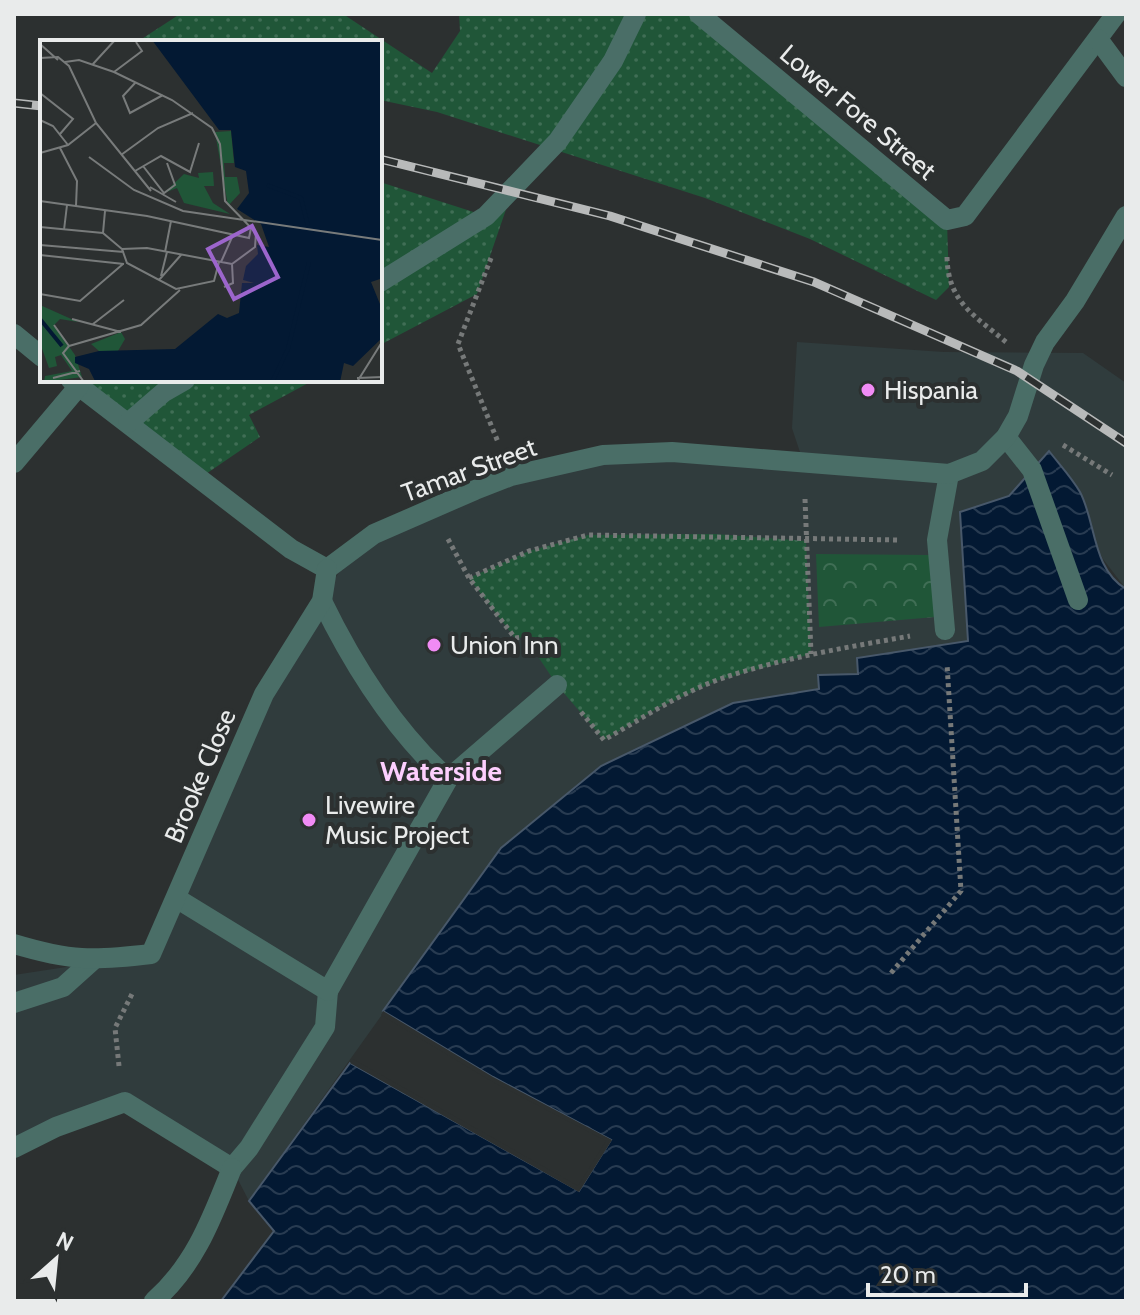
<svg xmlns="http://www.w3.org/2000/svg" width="1140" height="1315" font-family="Cabin,sans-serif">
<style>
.built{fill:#303c3d}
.grass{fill:url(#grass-dots)}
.park{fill:url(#park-crowns)}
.water{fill:url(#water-waves);stroke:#48586a;stroke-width:2}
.pier{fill:#2c3030}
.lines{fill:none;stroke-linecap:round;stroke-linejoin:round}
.path{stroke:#767979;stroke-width:5;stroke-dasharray:4 4;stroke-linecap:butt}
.service{stroke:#4a6e67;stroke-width:20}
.minor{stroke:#4a6e67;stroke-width:20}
.rail-casing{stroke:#b8baba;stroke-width:9}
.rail{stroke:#2c3030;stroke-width:6;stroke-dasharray:18;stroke-linecap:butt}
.poi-dot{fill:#f18bf5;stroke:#2c3030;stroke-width:3}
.labels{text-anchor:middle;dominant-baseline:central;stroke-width:8;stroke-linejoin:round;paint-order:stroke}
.street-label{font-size:26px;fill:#e9ebeb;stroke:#2c3030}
.poi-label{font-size:26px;fill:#e9ebeb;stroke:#2c3030;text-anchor:start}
.neighbourhood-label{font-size:28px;font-weight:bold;fill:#fdcffe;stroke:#2c3030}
.inset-river{fill:none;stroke:#031933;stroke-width:4}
.inset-road{fill:none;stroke:#787b7b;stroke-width:2}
.view{fill:#9c65cc;fill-opacity:0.15;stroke:#9c65cc;stroke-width:4}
.inset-edge{fill:none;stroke:#e9ebeb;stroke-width:4}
</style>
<defs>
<pattern id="grass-dots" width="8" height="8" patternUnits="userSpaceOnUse" patternTransform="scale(2)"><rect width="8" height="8" fill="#205638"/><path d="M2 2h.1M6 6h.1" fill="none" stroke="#406e55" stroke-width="1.8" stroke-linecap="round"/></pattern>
<pattern id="park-crowns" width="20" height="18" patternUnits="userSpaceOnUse" patternTransform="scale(2)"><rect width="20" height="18" fill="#205638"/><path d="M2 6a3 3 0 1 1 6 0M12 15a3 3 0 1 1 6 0" fill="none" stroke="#406e55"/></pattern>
<pattern id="water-waves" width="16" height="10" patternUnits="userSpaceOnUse" patternTransform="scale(2)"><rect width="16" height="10" fill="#031933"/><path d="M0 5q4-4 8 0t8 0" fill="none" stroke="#283b51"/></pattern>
</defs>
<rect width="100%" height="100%" fill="#2c3030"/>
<polygon class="built" points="797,342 944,352 1083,353 1126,383 1126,589 1103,559 1092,537 1081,494 1049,451 1009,496 960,512 968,641 857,658 859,674 819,675 819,689 733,703 601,766 501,848 249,1201 232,1168 125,1102 14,1152 14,975 151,954 295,645 351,552 433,510 603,455 803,461 792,428"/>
<g class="grass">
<polygon points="180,14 343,14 432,73 460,31 459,14 699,14 947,220 949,287 936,300 810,239 705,198 437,112 380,100 380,42 137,42"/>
<polygon points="380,182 486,216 514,186 477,294 380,345"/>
<polygon points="71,380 314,380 249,415 260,437 200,478"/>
<polygon points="715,534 806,541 811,654 716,681 658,708 604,740 557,685 525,637 515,638 469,578 529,551 588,535"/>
</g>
<polygon class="park" points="816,554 929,555 935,617 819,627"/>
<path class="water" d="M1049 451C1059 464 1072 478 1080 492 1096 522 1092 569 1126 589V1301H221L274 1231 249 1201 350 1063 579 1191 611 1140 493 1077 383 1011 501 848 601 766 733 703 819 689 818 675 858 674 857 658 968 641 960 512 1009 496Z"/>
<polygon class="pier" points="383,1011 493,1077 612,1140 579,1192 350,1063 353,1059 578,1186 606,1141 491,1081 381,1015"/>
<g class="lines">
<g class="path">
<path d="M947 257C948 302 974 315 1006 342"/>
<polyline points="491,258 458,344 498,442"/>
<polyline points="1063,445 1112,475"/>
<polyline points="805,499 811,654"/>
<polyline points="448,539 469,578 515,638 525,637 536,653"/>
<polyline points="469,578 529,551 588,535 899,540"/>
<path d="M581 712 604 740C644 717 685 690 729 676 788 657 849 647 910 636"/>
<polyline points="891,973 961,891 947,664"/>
<polyline points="119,1066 115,1028 133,992"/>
</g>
<g class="service">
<polyline points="1006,437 1032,470 1078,600"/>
<polyline points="945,630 937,540 949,474"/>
<polyline points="14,1003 63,987 92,961"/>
<polyline points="14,1148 56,1127 125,1102 232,1168 249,1148 325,1027 328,991"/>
<path d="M154 1301C195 1265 212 1218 232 1168"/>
</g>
<g class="minor">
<polyline points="699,14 947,220 965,216 1116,14"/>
<polyline points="1098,39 1126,77"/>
<polyline points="380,282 486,216 558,141 613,61 636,14"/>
<polyline points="14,334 42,357"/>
<polyline points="71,380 291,549 327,569"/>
<polyline points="128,423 164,392 185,380"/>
<polyline points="14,463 79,386"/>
<polyline points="327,569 374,534 475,490 511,476 603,455 672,452 949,474 982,461 1006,437 1018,416 1034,365 1045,342 1075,301 1126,216"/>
<path d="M322 601C354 667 394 730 448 779"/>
<polyline points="176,898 328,991 448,779 557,685"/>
<path d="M14 944C71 961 92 961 151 954L264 694 322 601 327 569"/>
</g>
<g class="rail-casing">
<g id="rail">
<polyline points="14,103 42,106"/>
<polyline points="380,159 610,216 814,282 1017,371 1126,443"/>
</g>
</g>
<use href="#rail" class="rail"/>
</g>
<g class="poi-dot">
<circle cx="868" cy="390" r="8"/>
<circle cx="434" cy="645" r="8"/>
<circle cx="309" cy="820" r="8"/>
</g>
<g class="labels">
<g class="street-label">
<text transform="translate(858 112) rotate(40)">Lower Fore Street</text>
<text transform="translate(469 470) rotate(-20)">Tamar Street</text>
<text transform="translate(200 776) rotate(-67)">Brooke Close</text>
</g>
<g class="poi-label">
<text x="884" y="390">Hispania</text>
<text x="450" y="645">Union Inn</text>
<text x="325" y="805">Livewire<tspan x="325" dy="30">Music Project</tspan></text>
</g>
<g class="neighbourhood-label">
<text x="441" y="771">Waterside</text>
</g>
</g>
<g transform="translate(40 40)">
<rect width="342" height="342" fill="#2c3030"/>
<path d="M191 91 194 123H184L185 137H197L200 153 188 166 175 92Z" fill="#205638"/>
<path d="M173 132 174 146H164L173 163 190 174 144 163 137 148 124 153 144 134 159 138 158 133ZM0 265 38 282 20 279 14 285 35 315 42 337 4 342 5 336 32 331 21 315 15 317 17 326 9 328 0 303ZM81 292 85 299 78 311H59L51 304Z" fill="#205638"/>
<path d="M112 0H342V215L340 239 331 242 342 269V298L313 326 304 323 300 342 55 341 49 329 35 323V317L59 311 135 309 178 274 187 278 199 273 202 243H214L203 240 206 226 218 214 217 205 229 207 221 184 197 169 209 153 206 131 195 127 191 90H179Z" fill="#031933"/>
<path class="inset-river" d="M227 145 261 158 268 186M0 279 22 306M232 342 248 309 269 222V192"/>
<path class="inset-road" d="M0 4 18 20M0 18 18 17 29 26 56 83 111 151M25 22 39 20 74 32 132 60 172 88 180 104 185 161 216 193 215 207 192 224M53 24 75 0M74 32 102 11 96 2M96 42 83 56 90 73 123 55M0 53 33 79 20 94M0 80 13 86 28 105M20 108 37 141 36 166M0 113 28 105 56 83M81 115 118 88 153 73M49 117 94 150 143 171 342 200M103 126 124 153 135 145 127 123M95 131 121 116 150 132 159 103M110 147 136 162M0 161 107 176 209 198 211 188M65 171 63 193 82 209 87 223 136 249 174 241 179 222M0 187 63 193M24 190 27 165M0 205 84 212M82 209 107 208 192 224M125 212 131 181M0 215 84 224M181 222 193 195M121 236 127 212M119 240 141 215M184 247 193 243 192 224M0 254 40 261 83 224M32 279 81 292M53 284 84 260M14 285 29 306M29 306 101 285 140 250M29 306 23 313 44 342M13 338 40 331M317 338 342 337M317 342 342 302"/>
<path class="view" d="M212 186 238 237 194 259 168 209Z"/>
<rect width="342" height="342" class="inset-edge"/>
</g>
<rect width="1140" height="1315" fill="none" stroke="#e9ebeb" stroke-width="32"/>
<g transform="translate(56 1259) rotate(27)" stroke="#2c3030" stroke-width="6" paint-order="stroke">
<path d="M0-6L14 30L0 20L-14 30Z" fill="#e9ebeb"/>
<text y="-12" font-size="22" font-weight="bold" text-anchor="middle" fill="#e9ebeb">N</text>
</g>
<path d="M868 1283v12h158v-12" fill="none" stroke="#e9ebeb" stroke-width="4"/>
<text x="880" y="1283" font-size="24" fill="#e9ebeb" stroke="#2c3030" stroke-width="6" paint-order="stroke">20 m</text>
</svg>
